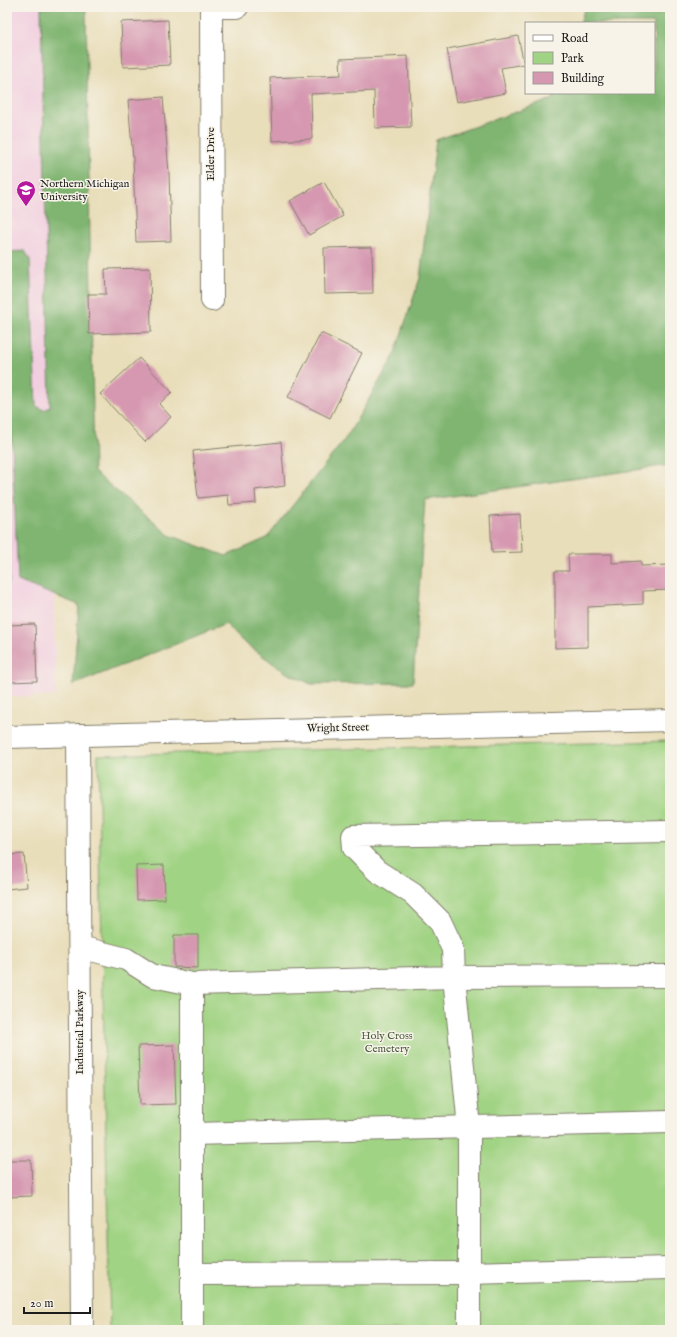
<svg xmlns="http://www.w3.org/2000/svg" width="677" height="1337" font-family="'IM FELL English',serif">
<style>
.built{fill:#f2cfe0}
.green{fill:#a0d383;stroke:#5e7850}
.forest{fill:#80b571;stroke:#4e6846}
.building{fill:#d698b1}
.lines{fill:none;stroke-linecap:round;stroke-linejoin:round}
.minor-casing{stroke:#827d6b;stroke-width:24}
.major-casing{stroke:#827d6b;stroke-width:24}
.minor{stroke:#fff;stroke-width:22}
.major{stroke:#fff;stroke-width:22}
.labels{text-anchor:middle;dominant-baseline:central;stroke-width:3;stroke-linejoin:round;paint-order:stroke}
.street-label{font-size:11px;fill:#1c1c1c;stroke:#f7f3e8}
.poi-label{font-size:11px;fill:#1c1c1c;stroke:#f7f3e8;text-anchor:start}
.park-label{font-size:11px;fill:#4a5c40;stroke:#f7f3e8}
</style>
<rect width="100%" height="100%" fill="#f7f3e8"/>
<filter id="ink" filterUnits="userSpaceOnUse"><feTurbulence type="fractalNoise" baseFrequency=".025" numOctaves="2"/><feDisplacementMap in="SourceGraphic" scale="8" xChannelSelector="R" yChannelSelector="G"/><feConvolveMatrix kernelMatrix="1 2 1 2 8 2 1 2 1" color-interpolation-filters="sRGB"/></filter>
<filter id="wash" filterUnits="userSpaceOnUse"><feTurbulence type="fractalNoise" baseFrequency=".012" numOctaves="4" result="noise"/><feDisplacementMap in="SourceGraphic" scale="16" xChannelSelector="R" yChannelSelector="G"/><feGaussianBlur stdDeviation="0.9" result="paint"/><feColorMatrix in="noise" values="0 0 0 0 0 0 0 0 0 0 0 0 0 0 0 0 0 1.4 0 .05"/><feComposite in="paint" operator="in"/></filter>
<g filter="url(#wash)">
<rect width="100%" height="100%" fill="#e9deba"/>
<polygon class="built" points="7,7 41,7 56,696 7,697"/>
<g class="green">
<polygon points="7,474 9,583 7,583"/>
<polygon points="670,741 670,1330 110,1330 98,755"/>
</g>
<polygon class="forest" points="41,7 86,7 94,472 169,535 226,556 267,538 348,435 394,356 420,278 436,140 553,99 555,93 654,93 654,23 580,23 585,7 670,7 670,465 425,500 413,683 311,684 285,672 241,640 226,624 73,685 79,605 18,581 7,330 7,252 25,251 30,259 36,406 44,410 50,407"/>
<g id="blocks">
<g class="building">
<polygon points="168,20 170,65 123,67 121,22"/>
<polygon points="518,36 524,64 501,68 506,93 457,102 447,49"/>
<polygon points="408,56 411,127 375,128 374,91 311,94 312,139 272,141 270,78 341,75 340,59"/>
<polygon points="163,97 169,173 171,241 136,242 133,158 128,100"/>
<polygon points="324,182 343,216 309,235 290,201"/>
<polygon points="372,247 373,293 325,294 324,248"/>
<polygon points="150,268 151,332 89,334 88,294 106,294 105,269"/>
<polygon points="321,333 362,353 330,418 288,397"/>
<polygon points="139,358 172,392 159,404 171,417 145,442 100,394"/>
<polygon points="281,442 285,486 255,490 256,503 229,505 228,495 198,498 193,451"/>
<polygon points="520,514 522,552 492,553 490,516"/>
<polygon points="568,554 612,554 612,563 641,561 641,566 670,565 670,590 643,591 643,604 588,607 588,647 555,648 555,571 569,571"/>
<polygon points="35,624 37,681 7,682 7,625"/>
<polygon points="24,854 27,887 7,889 7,855"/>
<polygon points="164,865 165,899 137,900 136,866"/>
<polygon points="174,935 198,935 198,968 174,967"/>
<polygon points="174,1045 176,1104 140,1105 138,1046"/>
<polygon points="7,1160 31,1160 32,1196 7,1197"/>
</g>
</g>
</g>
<g filter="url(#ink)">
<use href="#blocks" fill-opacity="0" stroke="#827d6b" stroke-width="1"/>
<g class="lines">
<g class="minor-casing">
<g id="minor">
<polyline points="211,7 212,300"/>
<polyline points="211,7 237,7"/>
<polyline points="78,735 82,1330"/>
<polyline points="80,947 126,959 153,976 192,984"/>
<polyline points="192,1134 670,1122"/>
<polyline points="192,1274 469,1273 670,1268"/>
<polyline points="192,1330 192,984 454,977 453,949 440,921 413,894 377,871 354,848 353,836 670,831"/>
<polyline points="469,1330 469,1127 454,977 670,976"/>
</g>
</g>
<g class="major-casing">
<polyline id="major" points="7,737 670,720"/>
</g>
<use href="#minor" class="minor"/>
<use href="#major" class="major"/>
</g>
</g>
<defs>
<g id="university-pin" transform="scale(1)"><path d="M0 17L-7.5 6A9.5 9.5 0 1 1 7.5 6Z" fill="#b5179e" stroke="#f7f3e8"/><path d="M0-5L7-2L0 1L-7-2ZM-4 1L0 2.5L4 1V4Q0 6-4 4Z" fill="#fff"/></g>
</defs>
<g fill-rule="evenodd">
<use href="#university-pin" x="26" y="190"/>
</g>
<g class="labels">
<g class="street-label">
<text transform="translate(211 154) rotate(-90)">Elder Drive</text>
<text transform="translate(338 728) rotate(-1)">Wright Street</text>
<text transform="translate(80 1032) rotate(-90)">Industrial Parkway</text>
</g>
<g class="poi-label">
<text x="40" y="184">Northern Michigan<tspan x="40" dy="13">University</tspan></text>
</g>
<g class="park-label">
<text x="387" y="1036">Holy Cross<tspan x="387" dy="13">Cemetery</tspan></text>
</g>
</g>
<rect width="677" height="1337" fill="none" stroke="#f7f3e8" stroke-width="24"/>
<rect x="525" y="22" width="130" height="72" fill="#f7f3e8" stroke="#9f9d96"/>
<rect x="533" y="35" width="20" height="6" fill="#ffffff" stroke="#9f9d96"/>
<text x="561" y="42" font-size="12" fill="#1c1c1c">Road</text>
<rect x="533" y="52" width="20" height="12" fill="#a0d383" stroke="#9f9d96"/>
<text x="561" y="62" font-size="12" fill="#1c1c1c">Park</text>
<rect x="533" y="72" width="20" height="12" fill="#d698b1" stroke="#9f9d96"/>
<text x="561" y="82" font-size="12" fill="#1c1c1c">Building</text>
<path d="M24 1307v6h66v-6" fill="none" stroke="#1c1c1c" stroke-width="2"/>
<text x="30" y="1307" font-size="12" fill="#1c1c1c" stroke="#f7f3e8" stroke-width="3" paint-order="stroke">20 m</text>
</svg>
